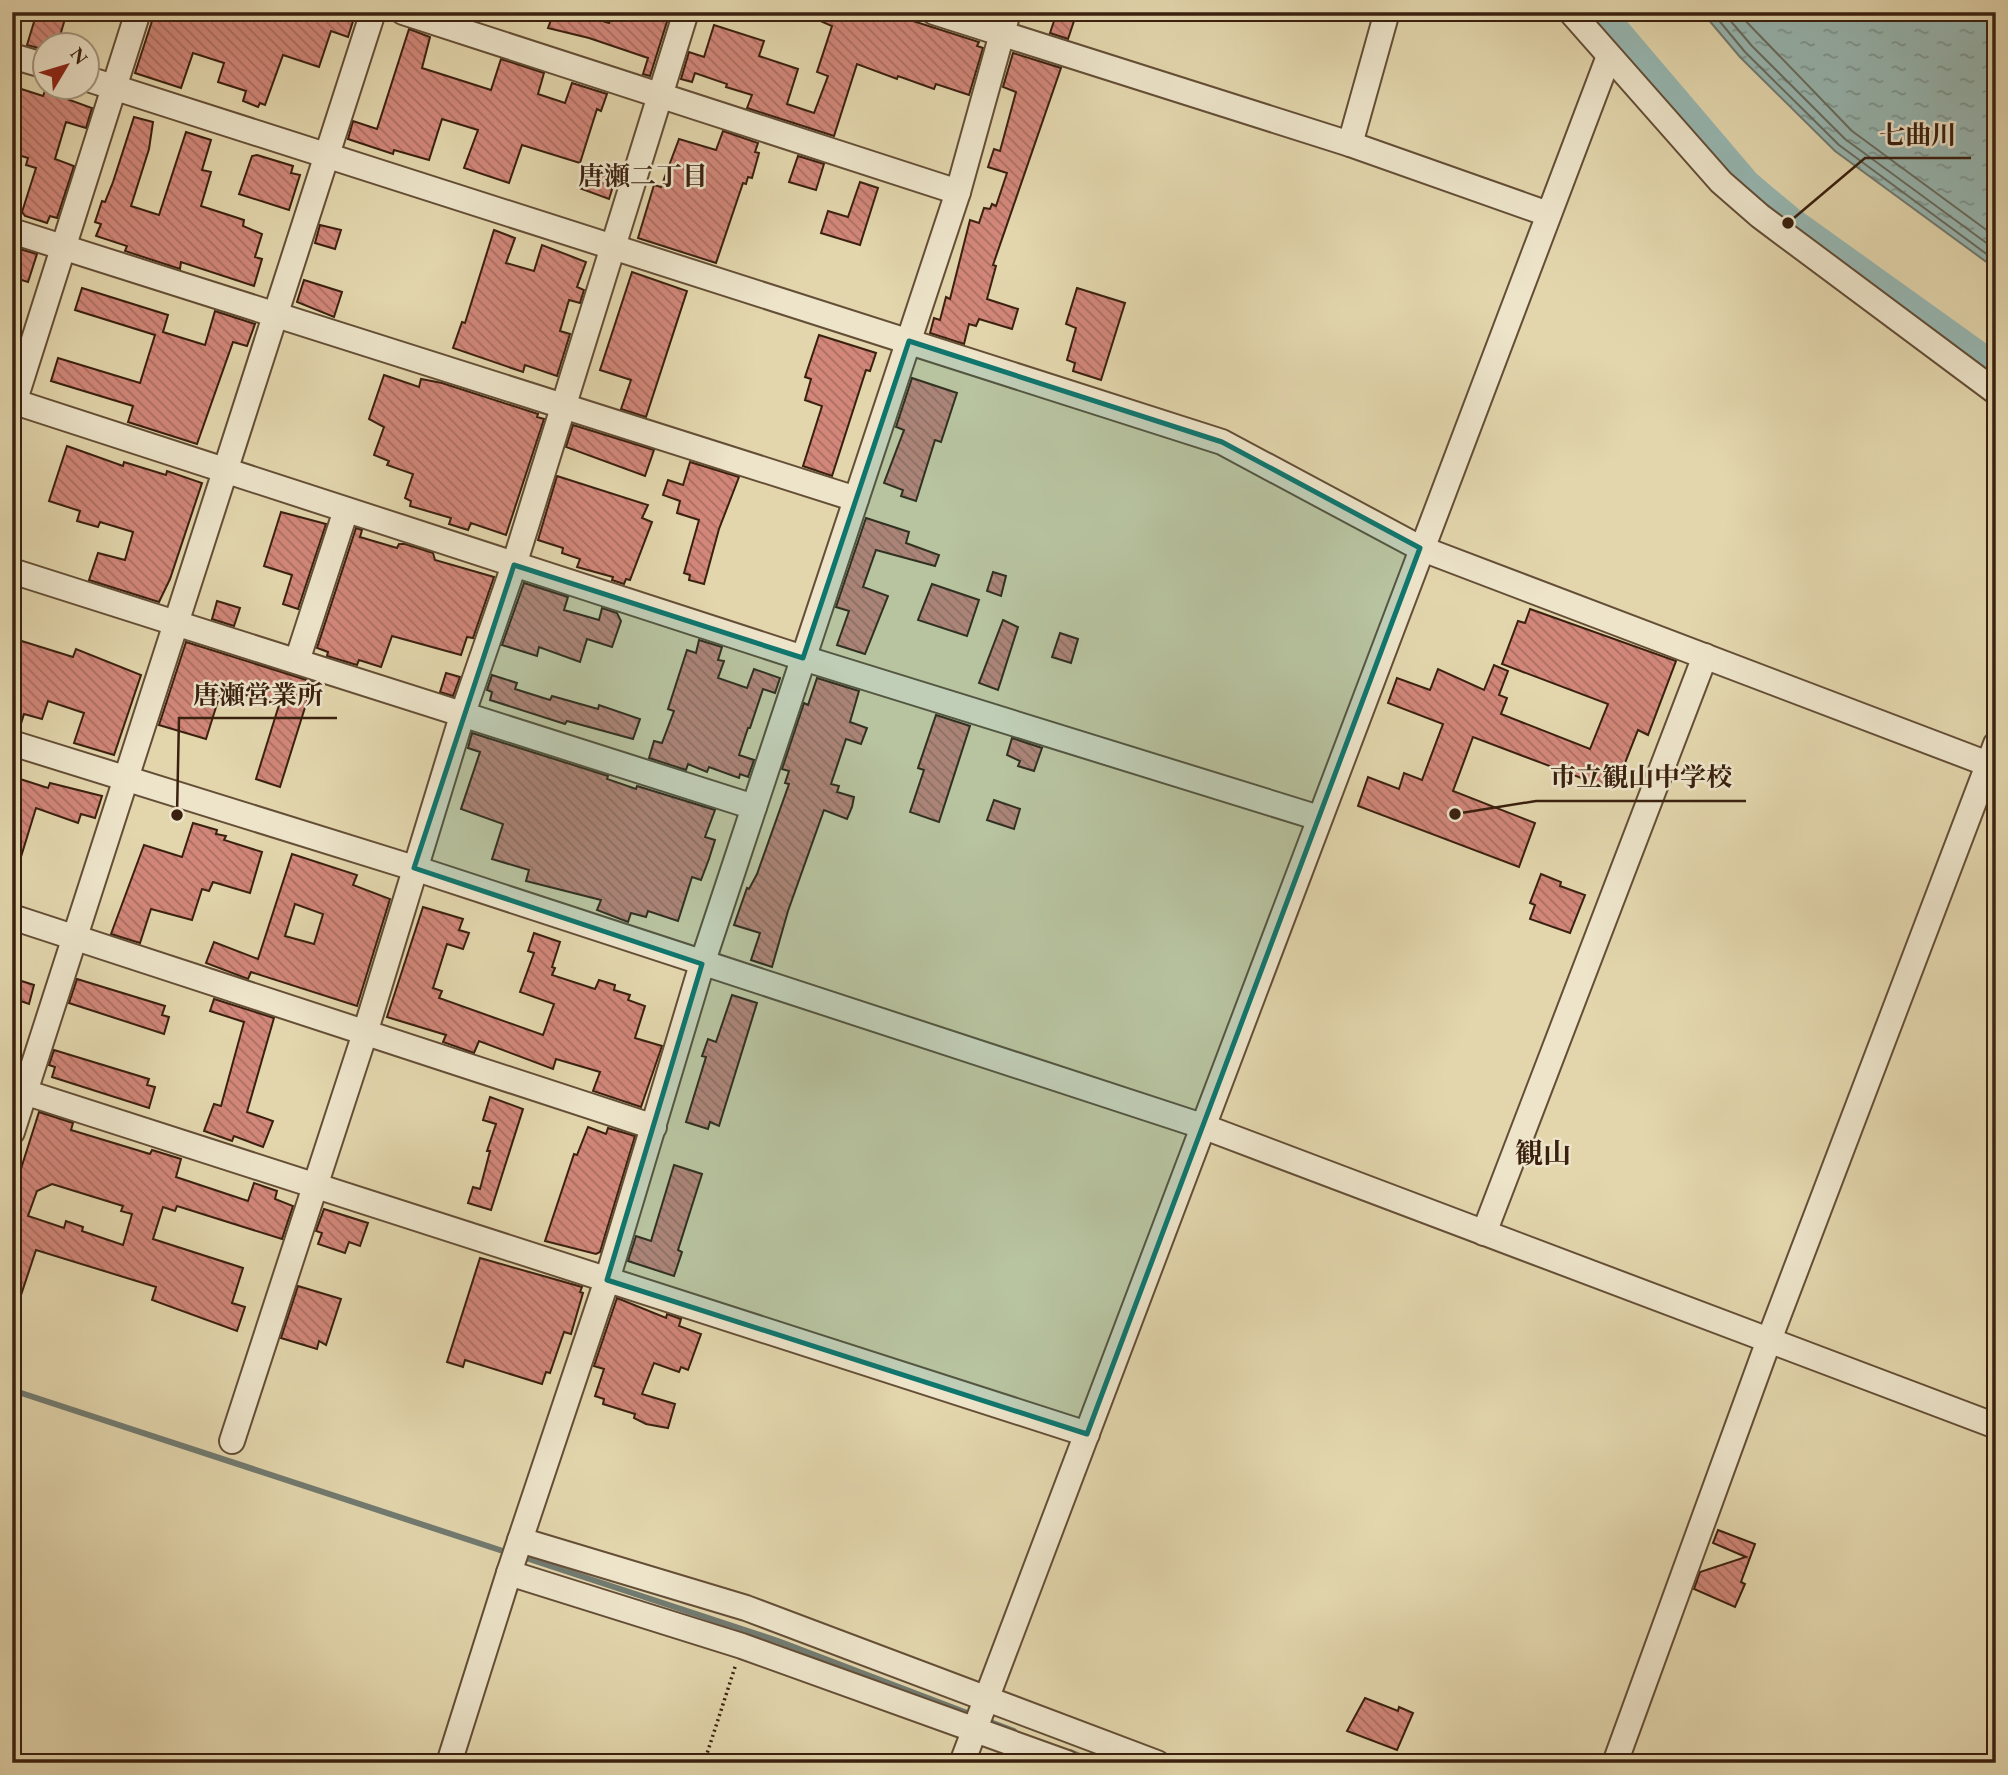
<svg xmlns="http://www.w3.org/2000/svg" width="2008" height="1775" font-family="'EB Garamond','Noto Serif JP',serif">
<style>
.water{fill:url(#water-ripples);stroke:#727b71;stroke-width:2}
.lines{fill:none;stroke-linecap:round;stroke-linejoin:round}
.shore{stroke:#686c60;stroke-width:2}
.stream{stroke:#727b71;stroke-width:6}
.river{stroke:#97b7b2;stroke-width:35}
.building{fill:url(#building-back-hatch);stroke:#3a200f;stroke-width:2;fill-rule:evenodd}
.minor-casing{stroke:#644e36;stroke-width:28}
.path{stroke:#3a200f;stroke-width:3.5;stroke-dasharray:2 3.5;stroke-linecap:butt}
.minor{stroke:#ede4ca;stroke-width:24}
.marked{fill:#0f766e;fill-opacity:0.2;stroke:#0f766e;stroke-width:5;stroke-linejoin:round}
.labels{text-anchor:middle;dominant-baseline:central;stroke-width:5;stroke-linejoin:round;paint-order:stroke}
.neighbourhood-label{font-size:26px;font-weight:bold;fill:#3a200f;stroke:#ede4ca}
.quarter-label{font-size:28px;font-weight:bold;fill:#3a200f;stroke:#ede4ca}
.leader{fill:none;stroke:#3a200f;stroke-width:2.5}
.callout-dot{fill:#3a200f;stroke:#ede4ca;stroke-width:2.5}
.callout-label{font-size:26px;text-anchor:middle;font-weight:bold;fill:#3a200f;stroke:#ede4ca;stroke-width:5;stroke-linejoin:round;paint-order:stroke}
</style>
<defs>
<pattern id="water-ripples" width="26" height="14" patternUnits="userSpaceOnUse" patternTransform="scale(1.75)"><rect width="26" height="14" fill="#97b7b2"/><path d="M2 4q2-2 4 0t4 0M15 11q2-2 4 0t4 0" fill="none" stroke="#7c948f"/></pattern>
<pattern id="building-back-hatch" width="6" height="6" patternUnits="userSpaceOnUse" patternTransform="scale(1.75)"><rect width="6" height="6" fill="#d2877a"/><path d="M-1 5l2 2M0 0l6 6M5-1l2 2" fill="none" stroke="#ab6e62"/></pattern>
</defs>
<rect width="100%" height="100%" fill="#e3d6ad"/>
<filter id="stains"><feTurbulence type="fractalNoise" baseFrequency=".00286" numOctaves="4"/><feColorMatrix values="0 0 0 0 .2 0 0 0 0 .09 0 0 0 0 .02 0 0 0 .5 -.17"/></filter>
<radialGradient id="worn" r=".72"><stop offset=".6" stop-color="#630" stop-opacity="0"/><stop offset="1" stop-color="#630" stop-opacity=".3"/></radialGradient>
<polygon class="water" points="1702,12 1996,12 1996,269 1835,151 1740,57"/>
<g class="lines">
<g class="shore">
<polyline points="1712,12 1745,52 1839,145 1996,261"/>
<polyline points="1723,12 1752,46 1845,139 1996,250"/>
<polyline points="1737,12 1852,131 1996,237"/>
</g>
<g class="stream">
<polyline points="12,1390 509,1553"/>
<polyline points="520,1556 778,1641 975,1716"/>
<polyline points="985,1720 1014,1731"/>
<polyline points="1070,1752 1097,1763"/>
</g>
<polyline class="river" points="1596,12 1745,187 1788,223 1996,372"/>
</g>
<g class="building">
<polygon points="37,12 67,12 57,46 46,46 46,50 27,45"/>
<polygon points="155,12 354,12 354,18 348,37 331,31 319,67 283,55 265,105 260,103 258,107 243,101 246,91 218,82 224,63 193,53 181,88 135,73"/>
<polygon points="554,12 582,17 583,15 609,23 613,12 670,12 650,76 643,74 648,58 589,38 548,28"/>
<polygon points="800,12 885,12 979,42 977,46 983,48 969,95 936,84 934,89 898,76 897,79 857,64 834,136 747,108 752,95 726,87 727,84 695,73 692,82 681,79 689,52 704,57 714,25 764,41 759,56 798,69 787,104 814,113 828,76 817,72 832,26"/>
<polygon points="1057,12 1077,12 1068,39 1050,33"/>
<polygon points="409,29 430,37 422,68 491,90 501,59 544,73 538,94 565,103 572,83 607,94 601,111 597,109 580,163 522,145 509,183 464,168 478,130 442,119 429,160 394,150 393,154 348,139 353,121 377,129"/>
<polygon points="1013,53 1061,68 993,265 996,266 987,299 1018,309 1012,329 979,319 976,326 969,324 964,344 930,333 934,318 940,320 946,297 950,299 970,220 979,223 984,208 990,209 992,204 996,206 1007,173 988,167 994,149 1000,151 1016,92 1003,87"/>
<polygon points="12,86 43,96 45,91 92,108 86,128 66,122 55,159 74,166 57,218 50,216 47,223 25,216 22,212 36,168 26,165 28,158 12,153"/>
<polygon points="134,117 153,122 149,149 131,206 159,215 186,132 211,140 202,170 211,172 201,206 244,220 243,226 262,234 255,257 262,259 254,286 181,262 180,269 125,251 127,246 96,236 101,224 95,222 102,201 105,202 113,182"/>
<polygon points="723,131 758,143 755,152 759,153 752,178 748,177 746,184 743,183 716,263 638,238 654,185 661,187 679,139 716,150"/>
<polygon points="257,155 293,166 291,173 300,175 289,210 239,194 252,156"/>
<polygon points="798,156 824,164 816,190 789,182"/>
<polygon points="586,167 616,177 609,199 579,188"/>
<polygon points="860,182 878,188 860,245 821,233 828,211 848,217"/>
<polygon points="320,225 341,230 335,249 315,243"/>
<polygon points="494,230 515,238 506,263 534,271 542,245 586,262 577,287 584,290 580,303 569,300 560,331 570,334 557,376 525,365 523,372 453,348 462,322 465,323"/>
<polygon points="12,247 37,254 28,282 12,277"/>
<polygon points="632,272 687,291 646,417 621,409 631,380 600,370"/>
<polygon points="304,280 342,292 334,317 297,302"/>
<polygon points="82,288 168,315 163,332 205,345 215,311 255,324 247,346 233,342 197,444 128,422 133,406 51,381 58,358 140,383 155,335 75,310"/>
<polygon points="1077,288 1125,303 1101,380 1073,371 1075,363 1067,360 1076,328 1066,324"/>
<polygon points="819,335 876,353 870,371 866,370 832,476 803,466 822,406 805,400 811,379 805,377"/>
<polygon points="384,375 419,387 421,379 442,383 538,414 537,417 544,419 506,535 471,523 468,530 449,524 451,518 410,506 411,501 405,498 413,474 387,465 389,461 374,455 384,427 369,419"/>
<polygon points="912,378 957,393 941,442 935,440 916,501 901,496 903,490 884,483 904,430 896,427"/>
<polygon points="573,425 654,450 645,476 566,447"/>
<polygon points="67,446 123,466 124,462 166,475 167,471 202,483 170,579 159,602 89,580 98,553 125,560 133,532 100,522 98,527 77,521 80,511 49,501"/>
<polygon points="690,462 739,477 719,529 704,584 689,580 690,575 684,573 699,520 677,513 680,501 663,495 668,480 683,485"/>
<polygon points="557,476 648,505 642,518 652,522 630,580 626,579 624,584 612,580 613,577 577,567 580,559 562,553 563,548 538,540"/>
<polygon points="281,512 326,524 298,609 283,604 292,575 264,566"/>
<polygon points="866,518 909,532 906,543 939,555 935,566 876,550 863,587 888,596 865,654 837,645 849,611 836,607"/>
<polygon points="356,528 362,530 360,537 397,548 399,544 405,544 433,553 435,560 494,577 473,638 467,637 461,655 392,636 381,667 359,660 357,665 327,656 328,652 317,648"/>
<polygon points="993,572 1006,576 1001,596 987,591"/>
<polygon points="524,583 568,597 564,610 599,620 602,608 617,613 621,621 612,647 587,639 580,662 539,647 537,656 502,645"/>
<polygon points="932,584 979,600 967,636 918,620"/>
<polygon points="217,601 240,608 234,626 212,619"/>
<polygon points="1530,609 1676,661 1648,735 1638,730 1621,773 1611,769 1605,787 1473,737 1453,791 1535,823 1519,867 1358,806 1368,777 1399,789 1404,773 1422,780 1443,724 1388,703 1397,678 1430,690 1438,669 1484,690 1494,665 1508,671 1499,695 1507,698 1501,714 1590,749 1608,704 1502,664 1518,621 1525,623"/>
<polygon points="1003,620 1018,627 998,690 979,683"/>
<polygon points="1060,633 1078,639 1071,663 1052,657"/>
<polygon points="12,638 73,657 76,649 141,675 114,755 74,743 84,713 48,701 42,719 24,714 19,730 12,729"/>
<polygon points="699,640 722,647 718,660 724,661 718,678 747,688 754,669 780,678 775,693 763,689 750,728 748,728 739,755 754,760 748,777 740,774 739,778 709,767 707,772 688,764 686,770 649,758 654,741 662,743 674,711 668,709 687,650 696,653"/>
<polygon points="186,642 313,682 280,787 256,779 279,705 222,688 206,739 159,725"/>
<polygon points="446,673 460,677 453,696 440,692"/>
<polygon points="492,675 517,683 515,689 550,700 552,696 598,709 599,705 640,719 633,739 567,721 565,724 490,700 492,692 487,690"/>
<polygon points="817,678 859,691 850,722 867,728 861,744 846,739 831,784 839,786 837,792 854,797 852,807 847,819 824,810 788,911 772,967 751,960 760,933 734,925 747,888 749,889 757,874 789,784 785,783 789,771 782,769 804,703 808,705"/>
<polygon points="936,715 970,726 939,822 910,812 924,770 918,768"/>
<polygon points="472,733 608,776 607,779 636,789 637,786 715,810 705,837 715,840 709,859 701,880 692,877 678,921 648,911 646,917 631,913 628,922 597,910 601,900 526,881 529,870 492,859 503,824 461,809 480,752 468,748"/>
<polygon points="1012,738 1042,748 1034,771 1018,766 1020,761 1007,755"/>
<polygon points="17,778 48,788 50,783 102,796 95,818 81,814 78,823 36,808 16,873 12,872 12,792"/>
<polygon points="994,800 1020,809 1014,829 987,820"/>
<polygon points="193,823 217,830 216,834 226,836 224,840 262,852 250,893 213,882 209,891 202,889 192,920 151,909 140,943 111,934 144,845 182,857"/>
<path d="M292 854 357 875 353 885 390 899 357 1006 251 972 248 979 206 963 214 942 258 959ZM295 904 323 914 314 944 285 936Z"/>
<polygon points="1541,874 1561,882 1560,886 1585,895 1570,933 1530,919 1535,905 1530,903"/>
<polygon points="423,907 463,919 459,930 469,933 463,949 447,944 433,988 442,991 439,998 543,1035 554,1004 520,992 534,953 528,951 534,933 560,942 552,967 555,968 552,975 595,989 599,980 615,985 614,990 630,995 628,1000 645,1006 635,1038 662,1046 641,1107 593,1091 600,1072 556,1059 553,1069 479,1041 474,1053 443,1042 446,1035 387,1017"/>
<polygon points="12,978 34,985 29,1004 12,998"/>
<polygon points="77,979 165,1006 162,1015 169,1017 164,1034 69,1003"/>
<polygon points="732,995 757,1003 719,1126 710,1122 708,1129 686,1122 706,1057 702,1056 708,1039 716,1042"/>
<polygon points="214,999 274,1018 247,1112 273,1121 263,1147 234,1136 232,1141 204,1131 214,1104 221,1106 244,1022 210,1011"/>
<polygon points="54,1050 149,1079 147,1085 155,1087 149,1108 52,1077 55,1067 49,1065"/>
<polygon points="490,1097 523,1109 491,1210 468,1203 473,1187 480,1189 490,1151 487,1151 496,1124 483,1120"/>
<path d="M39 1112 73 1123 71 1130 150 1154 152 1150 181 1159 176 1177 248 1201 254 1183 277 1191 275 1199 293 1206 282 1239 177 1206 175 1211 163 1207 153 1239 243 1268 232 1303 245 1307 237 1331 152 1300 156 1287 36 1250 15 1313 12 1312V1197ZM52 1184 123 1206 121 1211 132 1214 123 1245 82 1231 83 1227 66 1221 64 1228 28 1216 37 1191Z"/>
<polygon points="588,1127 606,1134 608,1128 635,1136 600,1252 596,1254 545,1241 574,1154 577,1155"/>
<polygon points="674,1165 702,1174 678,1250 682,1252 674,1276 628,1261 636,1236 651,1241"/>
<polygon points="324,1209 368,1223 360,1246 349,1242 345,1253 318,1244 322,1233 316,1231"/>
<polygon points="480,1258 582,1287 580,1292 583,1293 571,1334 564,1332 550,1373 546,1372 542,1384 465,1360 463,1367 447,1362"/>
<polygon points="298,1286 341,1299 326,1345 319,1341 317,1349 281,1338"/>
<polygon points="617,1298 666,1318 667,1314 681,1319 679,1326 701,1334 688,1370 681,1367 679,1372 654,1363 642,1394 675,1404 668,1428 646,1424 634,1418 635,1414 603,1404 604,1399 595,1396 604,1369 594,1366"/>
<polygon points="1718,1530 1755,1544 1741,1582 1745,1584 1735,1607 1694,1589 1700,1572 1746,1557 1713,1543"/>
<polygon points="1365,1698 1398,1711 1399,1707 1413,1713 1397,1750 1347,1731"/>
</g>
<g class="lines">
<g class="minor-casing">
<g id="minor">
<polyline points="403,12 958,192"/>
<polyline points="934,12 1350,144 1548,214"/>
<polyline points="1571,12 1721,182 1760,216 1996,392"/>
<polyline points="12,56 46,66"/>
<polyline points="88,79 1222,442 1420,548 1996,767"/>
<polyline points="1350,144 1387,12"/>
<polyline points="12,231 856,499"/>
<polyline points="12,401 803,658 1319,818"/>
<polyline points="12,409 138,12"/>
<polyline points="12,571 754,807"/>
<polyline points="297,661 346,510"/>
<polyline points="12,743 414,868 1202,1126 1996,1426"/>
<polyline points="12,917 654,1127"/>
<polyline points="12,1088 1087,1434"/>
<polyline points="12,1132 373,12"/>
<polyline points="1484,1233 1705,656"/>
<polyline points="232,1441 365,1033 462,716 514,565 686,12"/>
<polyline points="520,1540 746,1608 1157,1763"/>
<polyline points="509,1573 742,1646 1067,1763"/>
<polyline points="449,1763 509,1573 607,1280 702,964 958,192 1008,12"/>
<polyline points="962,1763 1609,56"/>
<polyline points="1615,1763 1769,1340 1996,744"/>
</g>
</g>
<polyline class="path" points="704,1763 736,1664"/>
<use href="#minor" class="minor"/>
</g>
<path class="marked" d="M909 341 1222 442 1420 548 1087 1434 607 1280 702 964 414 868 514 565 803 658Z"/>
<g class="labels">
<g class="neighbourhood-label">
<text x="643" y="176">唐瀬二丁目</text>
</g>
<g class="quarter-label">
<text x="1543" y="1153">観山</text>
</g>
</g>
<path class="leader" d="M1788 223L1865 158H1971M177 815L179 718H337M1455 814L1536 801H1746"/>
<g class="callout-dot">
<circle cx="1788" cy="223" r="7"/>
<circle cx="177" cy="815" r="7"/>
<circle cx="1455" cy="814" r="7"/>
</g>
<g class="callout-label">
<text x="1918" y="144">七曲川</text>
<text x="258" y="704">唐瀬営業所</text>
<text x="1641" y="786">市立観山中学校</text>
</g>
<rect width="2008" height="1775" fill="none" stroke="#e3d6ad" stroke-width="42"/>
<rect x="14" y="14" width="1980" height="1747" fill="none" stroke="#3a200f" stroke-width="3.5"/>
<rect x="21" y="21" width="1966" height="1733" fill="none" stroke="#3a200f" stroke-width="2"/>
<g transform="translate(66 66) rotate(52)"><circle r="33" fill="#ede4ca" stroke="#a5967f" stroke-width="2"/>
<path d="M0-5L12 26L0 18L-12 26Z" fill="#8f2418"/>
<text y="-10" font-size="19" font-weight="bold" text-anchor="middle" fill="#3a200f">N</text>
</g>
<rect width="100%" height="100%" filter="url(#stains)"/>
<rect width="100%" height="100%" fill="url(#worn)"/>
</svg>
